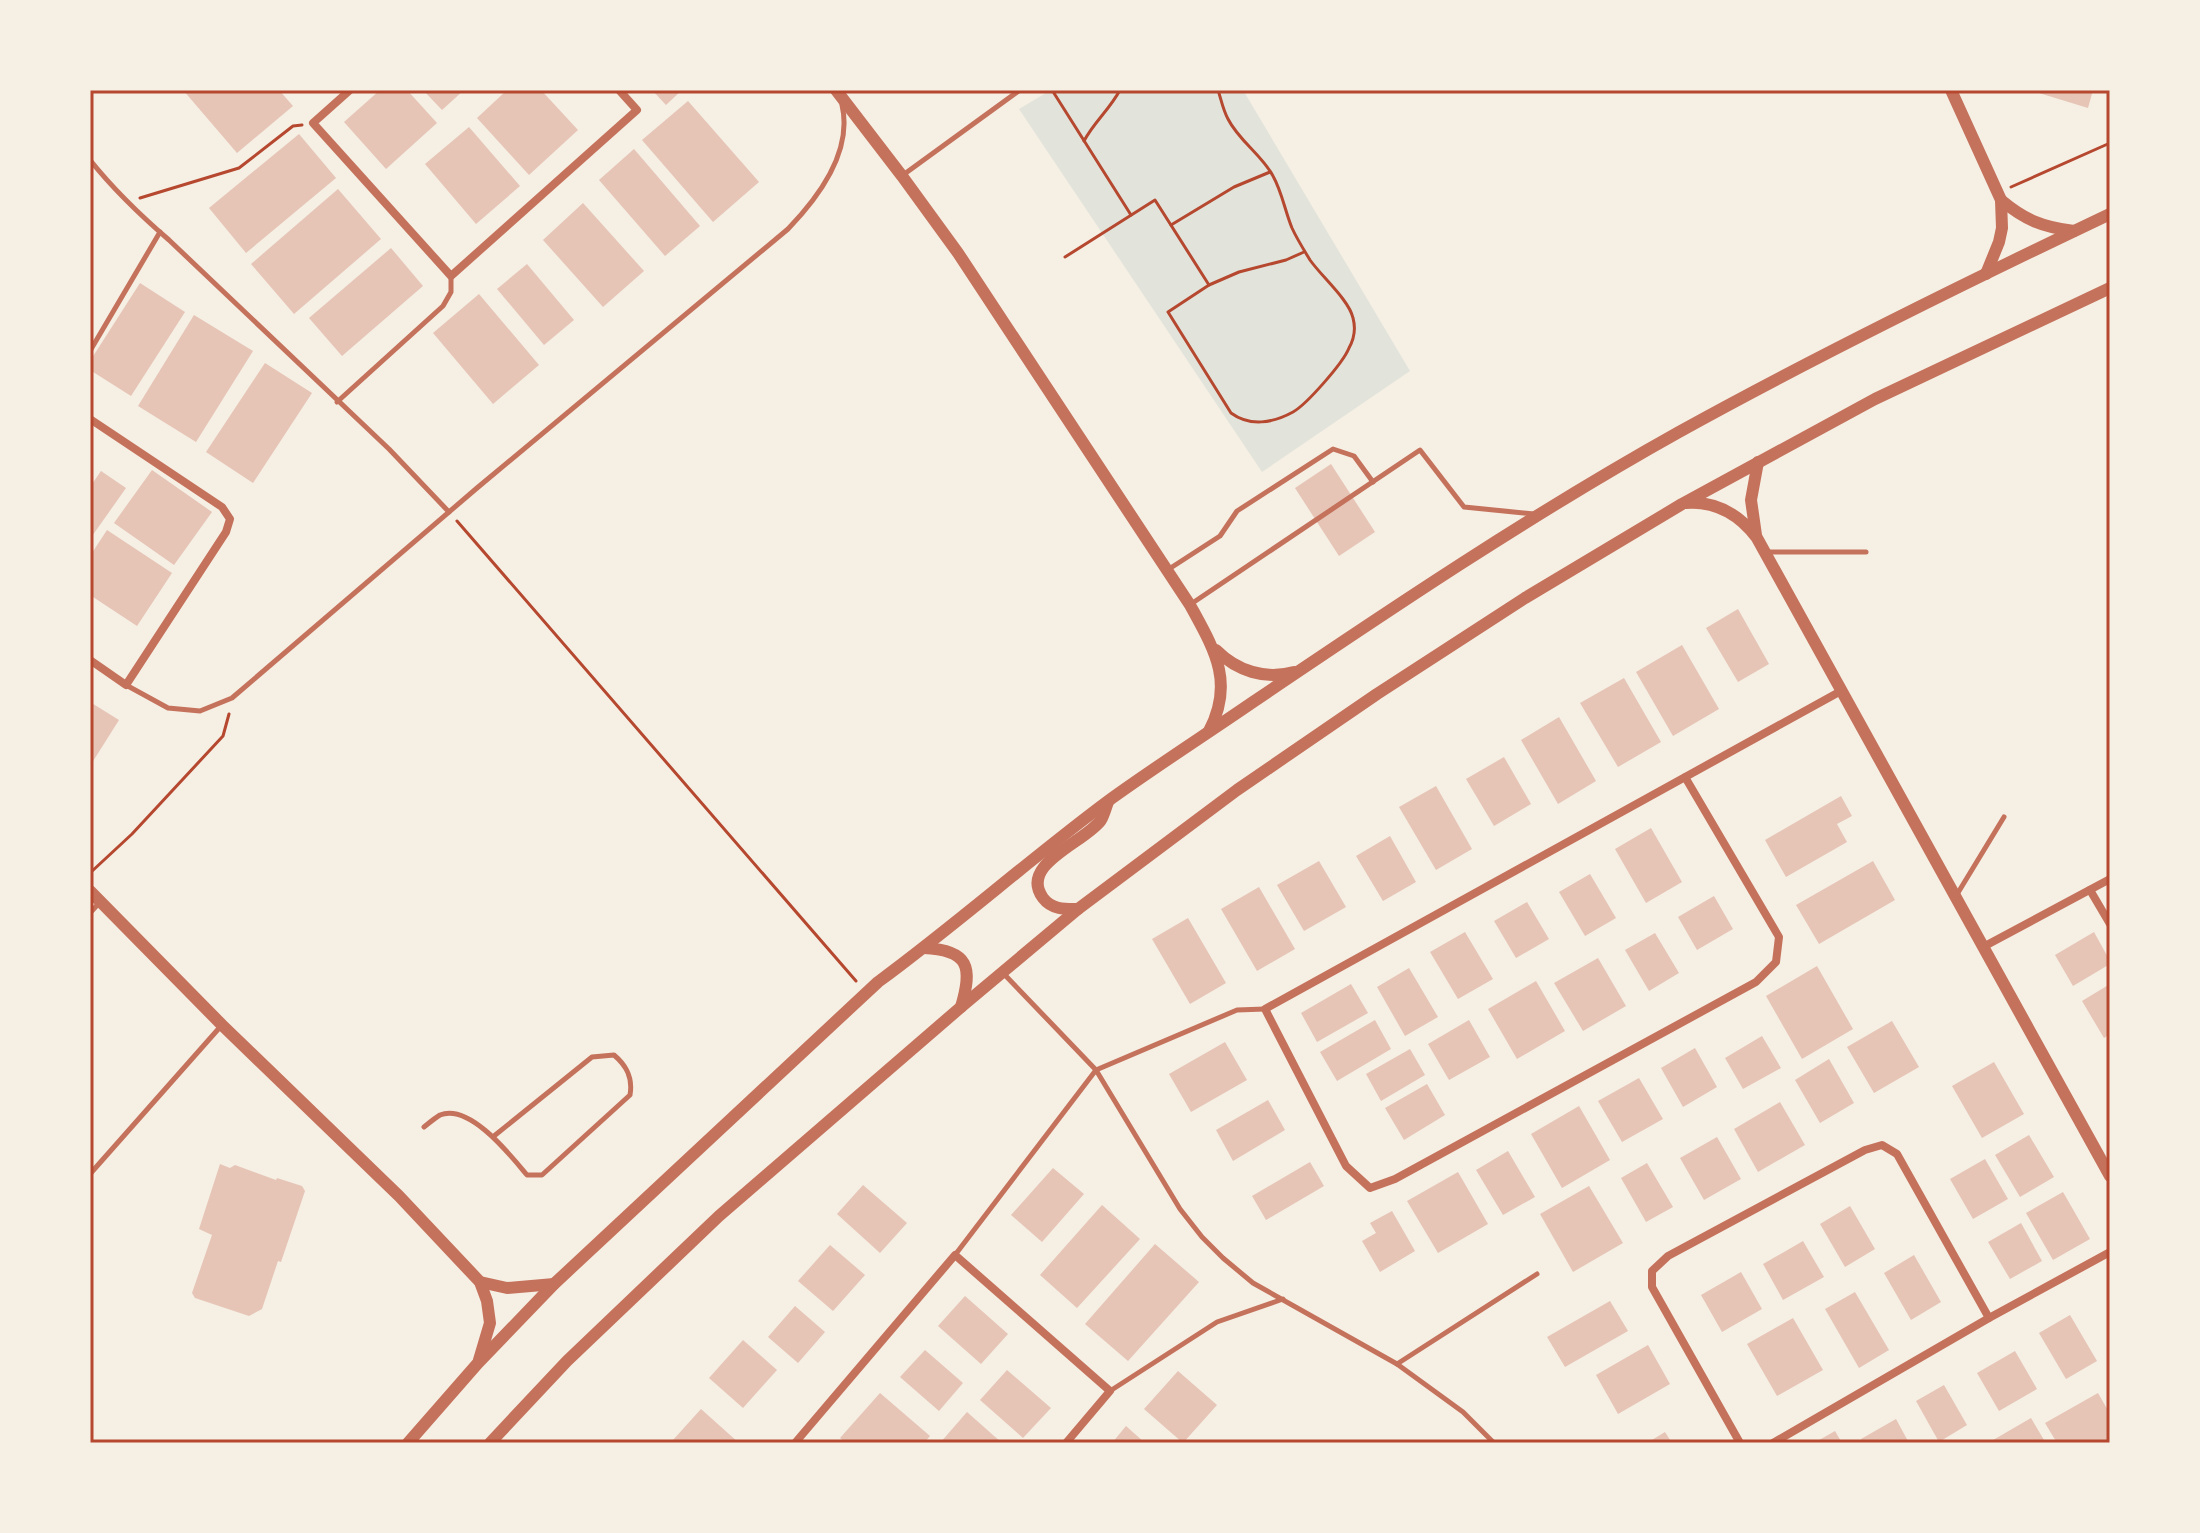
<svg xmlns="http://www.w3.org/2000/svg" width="2200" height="1533" font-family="Georgia,serif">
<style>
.green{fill:#e2e4dc}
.building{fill:#e6c5b7}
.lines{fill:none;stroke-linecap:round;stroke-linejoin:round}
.path{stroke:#b5482f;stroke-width:3}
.service{stroke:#c5725c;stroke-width:5}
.minor{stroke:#c5725c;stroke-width:8}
.tertiary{stroke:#c5725c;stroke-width:12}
.neatline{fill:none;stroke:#b5482f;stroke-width:3}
</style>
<rect width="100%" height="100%" fill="#f6efe4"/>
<polygon class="green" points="1051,90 1243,90 1410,371 1262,472 1019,109"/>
<g class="building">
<polygon points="183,90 279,90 293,106 237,153"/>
<polygon points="380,90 407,90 437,123 386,169 344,122"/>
<polygon points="423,90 464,90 442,110"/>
<polygon points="507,90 541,90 578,130 529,175 477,118"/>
<polygon points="652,90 682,90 666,105"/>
<polygon points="2040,90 2093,90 2088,108 2039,93"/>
<polygon points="688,101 759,182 713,222 642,140"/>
<polygon points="469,127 520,186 476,224 425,164"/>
<polygon points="299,134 336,178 246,253 209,208"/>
<polygon points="634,149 700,226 665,256 599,180"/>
<polygon points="338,189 381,239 294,314 251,264"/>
<polygon points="583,203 644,271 603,307 543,240"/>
<polygon points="391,248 423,286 342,356 309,318"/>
<polygon points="527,264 574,320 544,345 497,289"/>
<polygon points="140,283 185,312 131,396 90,370 90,361"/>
<polygon points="479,294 539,365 493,404 433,333"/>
<polygon points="194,315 253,351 196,442 138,406"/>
<polygon points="265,363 312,393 253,483 206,452"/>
<polygon points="1331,464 1375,532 1339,556 1295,488"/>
<polygon points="152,470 212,512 174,565 114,523"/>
<polygon points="101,471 126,488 90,539 90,487"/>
<polygon points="107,530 172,573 137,626 90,595 90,556"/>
<polygon points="1738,609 1769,664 1738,682 1706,628"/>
<polygon points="1682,645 1719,709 1673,736 1636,672"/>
<polygon points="1624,678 1661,742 1618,767 1580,703"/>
<polygon points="90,702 119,720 90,766"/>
<polygon points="1559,717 1596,781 1558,804 1521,740"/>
<polygon points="1504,757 1531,804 1494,826 1466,779"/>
<polygon points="1436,786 1472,849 1436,870 1399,807"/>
<polygon points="1841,796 1852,816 1837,824 1847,842 1786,877 1765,840"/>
<polygon points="1651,828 1682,882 1646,903 1615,849"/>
<polygon points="1390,836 1416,882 1383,901 1356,856"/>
<polygon points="1319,861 1346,907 1304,931 1277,885"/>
<polygon points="1873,861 1895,900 1819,944 1796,905"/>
<polygon points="1590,874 1616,918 1585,936 1559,892"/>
<polygon points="1259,887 1295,949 1257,971 1221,909"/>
<polygon points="1714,896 1733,929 1697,950 1678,917"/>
<polygon points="1527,902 1549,939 1516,958 1494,921"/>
<polygon points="1188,918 1226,983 1190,1004 1152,939"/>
<polygon points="1465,932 1493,979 1458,999 1430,952"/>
<polygon points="2094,932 2110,961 2110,964 2073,986 2055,955"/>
<polygon points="1655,933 1679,973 1649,991 1625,950"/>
<polygon points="1598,958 1626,1006 1583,1031 1554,983"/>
<polygon points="1817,966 1853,1029 1802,1059 1766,996"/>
<polygon points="1409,968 1438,1017 1405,1036 1377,987"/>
<polygon points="1536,981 1565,1031 1517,1059 1488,1009"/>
<polygon points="1351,984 1368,1013 1317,1042 1301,1013"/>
<polygon points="2110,984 2110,1034 2104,1038 2082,1001"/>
<polygon points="1375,1020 1391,1049 1337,1081 1320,1052"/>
<polygon points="1469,1020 1490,1057 1449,1080 1428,1044"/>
<polygon points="1892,1021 1919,1067 1874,1093 1847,1047"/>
<polygon points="1762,1036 1781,1068 1743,1089 1725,1058"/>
<polygon points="1225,1042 1247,1080 1191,1112 1169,1074"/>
<polygon points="1695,1048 1717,1087 1683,1107 1661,1068"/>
<polygon points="1410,1049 1425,1075 1381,1101 1366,1074"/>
<polygon points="1829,1059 1854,1103 1820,1123 1795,1080"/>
<polygon points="1994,1062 2024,1114 1982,1138 1952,1086"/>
<polygon points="1639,1078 1663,1119 1622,1142 1598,1101"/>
<polygon points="1427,1084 1445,1115 1404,1140 1385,1108"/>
<polygon points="1268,1100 1285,1130 1233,1161 1216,1130"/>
<polygon points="1780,1102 1805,1145 1758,1172 1734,1129"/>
<polygon points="1579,1106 1610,1160 1562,1188 1531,1134"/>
<polygon points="2029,1135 2054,1177 2020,1197 1995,1155"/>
<polygon points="1717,1137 1741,1179 1704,1200 1680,1158"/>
<polygon points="1508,1151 1535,1197 1503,1215 1476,1170"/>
<polygon points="1985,1159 2008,1199 1973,1219 1950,1179"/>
<polygon points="1310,1162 1324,1186 1266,1220 1252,1196"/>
<polygon points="1647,1163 1673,1207 1646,1222 1621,1178"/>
<polygon points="220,1164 230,1168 235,1165 276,1180 277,1178 302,1186 305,1191 281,1262 278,1261 262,1309 249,1316 195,1298 192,1293 212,1235 199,1229"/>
<polygon points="1053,1168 1084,1194 1042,1242 1011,1215"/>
<polygon points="1458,1172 1488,1224 1438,1253 1407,1201"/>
<polygon points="863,1185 907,1223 880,1253 837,1214"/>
<polygon points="1589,1186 1623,1243 1573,1272 1540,1214"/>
<polygon points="2063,1192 2090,1239 2053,1260 2026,1213"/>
<polygon points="1102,1205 1140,1239 1077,1308 1040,1275"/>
<polygon points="1850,1206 1875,1249 1845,1267 1820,1224"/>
<polygon points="1392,1211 1415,1251 1380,1272 1362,1241 1376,1233 1370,1223"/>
<polygon points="2021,1223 2042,1261 2010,1279 1988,1242"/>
<polygon points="1803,1241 1824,1277 1783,1300 1763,1264"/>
<polygon points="1155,1244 1199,1282 1128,1361 1085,1324"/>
<polygon points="830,1245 865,1275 833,1311 798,1281"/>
<polygon points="1914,1255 1941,1302 1911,1320 1884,1273"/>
<polygon points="1741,1272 1762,1309 1722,1332 1701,1295"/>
<polygon points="1855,1292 1889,1350 1859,1368 1825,1309"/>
<polygon points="965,1296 1008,1334 981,1364 938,1326"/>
<polygon points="1610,1301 1628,1331 1565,1367 1547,1337"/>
<polygon points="795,1306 825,1332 798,1363 768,1337"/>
<polygon points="2070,1315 2097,1361 2066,1379 2039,1333"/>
<polygon points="1793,1318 1823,1370 1777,1396 1747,1344"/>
<polygon points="743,1340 777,1370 743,1408 709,1378"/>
<polygon points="1648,1345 1670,1384 1618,1414 1596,1375"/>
<polygon points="925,1350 963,1383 939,1411 900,1377"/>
<polygon points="2015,1351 2037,1389 1999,1411 1977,1373"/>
<polygon points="1007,1370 1051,1408 1023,1438 980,1400"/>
<polygon points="1178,1371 1217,1405 1183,1443 1144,1409"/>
<polygon points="1944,1385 1967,1425 1939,1442 1916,1401"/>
<polygon points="880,1393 930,1436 924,1443 846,1443 840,1438"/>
<polygon points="2098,1393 2110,1414 2110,1443 2057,1443 2045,1423"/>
<polygon points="701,1409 739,1443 677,1443 673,1440"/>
<polygon points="967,1412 1002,1443 940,1443"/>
<polygon points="2031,1418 2044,1440 2038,1443 1988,1443"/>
<polygon points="1896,1419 1909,1443 1863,1443 1861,1439"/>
<polygon points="1126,1426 1145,1443 1112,1443"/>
<polygon points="1835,1431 1842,1443 1814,1443"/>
<polygon points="1665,1432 1672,1443 1647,1443"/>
</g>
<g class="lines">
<g class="path">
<polyline points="1052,90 1131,215"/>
<path d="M1084 141C1094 122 1110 109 1120 90"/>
<polyline points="2011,187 2110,143"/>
<polyline points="140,198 239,168 293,126 302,125"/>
<polyline points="1171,225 1234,187 1270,172"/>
<path d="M1065 257 1155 200 1209 285 1168 312 1231 413C1250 427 1273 423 1293 412 1307 404 1343 363 1349 348 1354 339 1356 329 1353 318 1349 300 1322 277 1310 260 1304 250 1297 239 1292 228 1285 211 1282 192 1273 176 1262 155 1239 141 1228 119 1223 110 1221 99 1218 90"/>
<polyline points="1209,285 1239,272 1286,260 1304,252"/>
<polyline points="457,521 856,981"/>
<polyline points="90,873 132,834 223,736 229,714"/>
</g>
<g class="service">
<path d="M90 160C114 190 140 215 169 240L389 449 449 512"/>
<polyline points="903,175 1020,90"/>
<polyline points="90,351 160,232"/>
<polyline points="337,402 443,306 451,292 451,276"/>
<polyline points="1767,552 1866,552"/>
<polyline points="1169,569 1220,536 1237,511 1333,449 1354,456 1373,482"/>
<polyline points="1191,604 1420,450 1464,507 1534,514"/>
<path d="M126 685 168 708 200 711 232 698 477 488 788 229C818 198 853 152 842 105"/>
<polyline points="1956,896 2004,817"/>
<polyline points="90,913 100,902"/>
<polyline points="1003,973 1096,1070 1180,1209 1202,1237 1223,1258 1253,1283 1397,1364 1463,1412 1494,1443"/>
<path d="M424 1127C429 1123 435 1118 440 1115 470 1103 511 1156 527 1175H542L630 1095C633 1078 627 1066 614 1055L592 1057 494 1136"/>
<polyline points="90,1174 221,1026"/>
<polyline points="955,1255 1096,1070 1237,1010 1265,1009"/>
<polyline points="1397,1364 1537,1274"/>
<polyline points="1110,1391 1217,1322 1283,1299"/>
</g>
<g class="minor">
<polyline points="350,90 313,123 451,276 637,110 619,90"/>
<polyline points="90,419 222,507 230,519 226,532 126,685 90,660"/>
<polyline points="1685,777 1779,937 1776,962 1756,982 1395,1179 1370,1188 1346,1166 1265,1009 1841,691"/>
<polyline points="2090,890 2110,924"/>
<polyline points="1983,947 2110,879"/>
<polyline points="795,1443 955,1255 1110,1391 1066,1443"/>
<polyline points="1740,1443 1652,1287 1652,1271 1668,1256 1865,1150 1882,1145 1897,1154 1989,1318"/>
<polyline points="1773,1443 1989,1318 2110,1252"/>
</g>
<g class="tertiary">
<path d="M836 90 902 176 958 253 1190 605C1214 649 1235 682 1209 731"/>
<polyline points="1951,90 2001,200 2002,228 1999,242 1986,274"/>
<path d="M2001 200C2025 220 2042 227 2074 231"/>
<path d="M1686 503C1716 501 1739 514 1757 538L2110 1176"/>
<polyline points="1756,535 1751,500 1758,462"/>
<path d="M1216 650C1237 671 1265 680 1294 672"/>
<polyline points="90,891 222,1025 399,1196 480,1282 487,1301 490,1323 479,1360"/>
<path d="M1078 909C1066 909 1052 910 1043 898 1018 864 1086 842 1101 820 1104 815 1106 807 1108 802"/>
<path d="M924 948C969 950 973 967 961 1007"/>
<polyline points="480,1282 507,1288 554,1284"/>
<path d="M408 1443 478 1363 554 1284 878 982C957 924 1030 859 1108 801 1155 767 1205 735 1253 702 1392 608 1532 514 1679 432 1820 354 1965 283 2110 214"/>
<polyline points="490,1443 567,1361 719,1216 961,1007 1078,909 1237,790 1377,694 1525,598 1682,504 1875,399 2110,288"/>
</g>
</g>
<rect width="2200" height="1533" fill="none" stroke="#f6efe4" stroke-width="184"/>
<rect x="92" y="92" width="2016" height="1349" class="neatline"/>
</svg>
